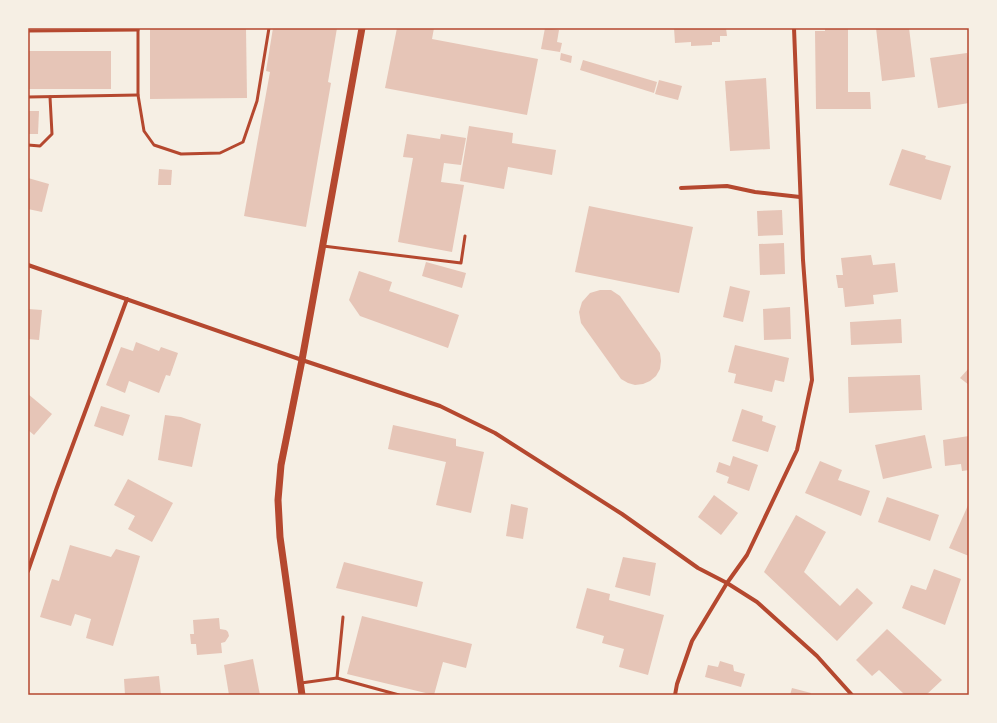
<svg xmlns="http://www.w3.org/2000/svg" width="997" height="723" font-family="'Golos Text',sans-serif">
<style>
.building{fill:#e6c5b7}
.lines{fill:none;stroke-linecap:round;stroke-linejoin:round}
.service{stroke:#b5482f;stroke-width:3}
.minor{stroke:#b5482f;stroke-width:4}
.tertiary{stroke:#b5482f;stroke-width:7}
.neatline{fill:none;stroke:#b5482f;stroke-width:1.5}
</style>
<rect width="100%" height="100%" fill="#f6efe4"/>
<g class="building">
<polygon points="150,28 246,28 247,98 150,99"/>
<polygon points="273,28 337,28 328,82 331,83 306,227 244,216 270,72 266,71"/>
<polygon points="397,28 434,28 432,39 538,59 527,115 385,88"/>
<polygon points="545,28 559,30 557,42 562,43 560,52 541,49"/>
<polygon points="674,28 726,28 727,36 720,36 720,42 712,42 712,45 691,46 691,42 675,43"/>
<polygon points="825,28 848,28 848,92 870,92 871,109 816,109 815,31 825,31"/>
<polygon points="876,28 909,28 915,77 882,81"/>
<rect x="28" y="51" width="83" height="38"/>
<polygon points="561,53 572,56 571,63 560,60"/>
<polygon points="967,53 969,64 969,103 938,108 930,58"/>
<polygon points="583,60 657,82 654,93 580,70"/>
<polygon points="766,78 770,149 730,151 725,81"/>
<polygon points="659,80 682,86 678,100 655,94"/>
<polygon points="28,111 39,111 38,134 28,134"/>
<polygon points="469,126 513,133 512,143 556,150 552,175 508,167 504,189 460,181"/>
<polygon points="407,134 440,139 441,134 466,138 461,165 444,163 441,182 464,185 452,252 398,242 413,158 403,157"/>
<polygon points="902,149 926,156 925,159 951,166 941,200 889,185"/>
<polygon points="159,169 172,170 171,185 158,185"/>
<polygon points="28,178 49,184 42,212 28,209"/>
<polygon points="589,206 693,227 679,293 575,272"/>
<polygon points="782,210 783,235 758,236 757,211"/>
<polygon points="784,243 785,274 760,275 759,244"/>
<polygon points="871,255 873,265 895,263 898,292 873,295 874,304 845,307 843,288 838,288 836,275 843,275 841,258"/>
<polygon points="426,262 466,273 462,288 422,276"/>
<polygon points="359,271 392,282 389,291 459,315 448,348 360,316 349,300"/>
<polygon points="730,286 750,291 743,322 723,317"/>
<polygon points="600,290 611,290 620,296 660,353 661,361 660,369 656,376 650,381 643,384 635,385 628,383 621,379 581,323 579,312 582,302 590,293"/>
<polygon points="790,307 791,339 764,340 763,309"/>
<polygon points="28,309 42,310 39,340 28,339"/>
<polygon points="901,319 902,343 851,345 850,322"/>
<polygon points="136,342 159,351 161,347 178,353 170,376 166,375 159,393 129,381 125,393 106,385 121,347 133,351"/>
<polygon points="735,345 789,358 784,382 775,380 772,392 734,383 736,374 728,372"/>
<polygon points="969,368 969,385 960,378"/>
<polygon points="920,375 922,410 849,413 848,377"/>
<polygon points="28,394 52,414 34,435 28,430"/>
<polygon points="101,406 130,415 123,436 94,426"/>
<polygon points="742,409 763,416 762,421 776,426 768,452 732,441"/>
<polygon points="165,415 181,417 201,424 192,467 158,460"/>
<polygon points="393,425 456,439 456,446 484,452 471,513 436,505 446,462 388,449"/>
<polygon points="925,435 932,468 883,479 875,445"/>
<polygon points="969,436 969,470 962,471 961,464 945,466 943,440"/>
<polygon points="733,456 758,465 749,491 727,483 729,477 716,472 719,462 730,466"/>
<polygon points="820,461 842,470 838,480 870,491 861,516 805,493"/>
<polygon points="128,479 173,503 152,542 128,529 135,516 114,505"/>
<polygon points="714,495 738,513 721,535 698,517"/>
<polygon points="887,497 939,515 930,541 878,522"/>
<polygon points="969,503 969,556 949,548"/>
<polygon points="511,504 528,508 523,539 506,536"/>
<polygon points="796,515 826,532 804,572 840,606 857,588 873,603 837,641 764,572"/>
<polygon points="70,545 111,557 116,549 140,556 113,646 86,638 91,619 75,614 71,626 40,617 52,579 59,581"/>
<polygon points="623,557 656,563 650,596 615,587"/>
<polygon points="344,562 423,582 417,607 336,588"/>
<polygon points="934,569 961,579 945,625 902,608 911,585 926,590"/>
<polygon points="587,588 610,594 609,600 664,615 648,675 619,667 624,649 602,643 604,636 576,628"/>
<polygon points="362,616 472,644 466,668 443,662 434,695 347,674"/>
<polygon points="219,618 220,629 226,630 228,632 229,636 225,642 221,643 222,653 197,655 196,644 191,644 190,634 194,634 193,620"/>
<polygon points="887,629 942,680 926,695 905,695 879,670 872,676 856,660"/>
<polygon points="253,659 260,695 229,695 224,665"/>
<polygon points="720,661 733,665 734,671 745,674 741,687 705,677 708,665 718,667"/>
<polygon points="159,676 161,695 125,695 124,679"/>
<polygon points="792,688 811,693 810,695 790,695"/>
</g>
<g class="lines">
<g class="service">
<polyline points="138,28 138,95 144,131 154,145 181,154 220,153 243,142 257,101 269,28"/>
<polyline points="28,31 138,30"/>
<polyline points="28,97 138,95"/>
<polyline points="28,145 40,146 52,134 50,97"/>
<polyline points="323,246 461,263 465,236"/>
<polyline points="337,678 343,617"/>
<polyline points="301,683 337,678 399,695"/>
</g>
<g class="minor">
<polyline points="681,188 727,186 755,192 800,197"/>
<polyline points="28,265 302,360 440,406 495,433 622,514 698,568 727,583 757,602 817,656 852,695"/>
<polyline points="28,571 56,490 127,299"/>
<polyline points="675,695 677,684 692,641 727,583 747,555 797,450 812,380 803,260 794,28"/>
</g>
<polyline class="tertiary" points="302,695 280,537 278,500 281,465 302,360 362,28"/>
</g>
<rect width="997" height="723" fill="none" stroke="#f6efe4" stroke-width="58"/>
<rect x="29" y="29" width="939" height="665" class="neatline"/>
</svg>
